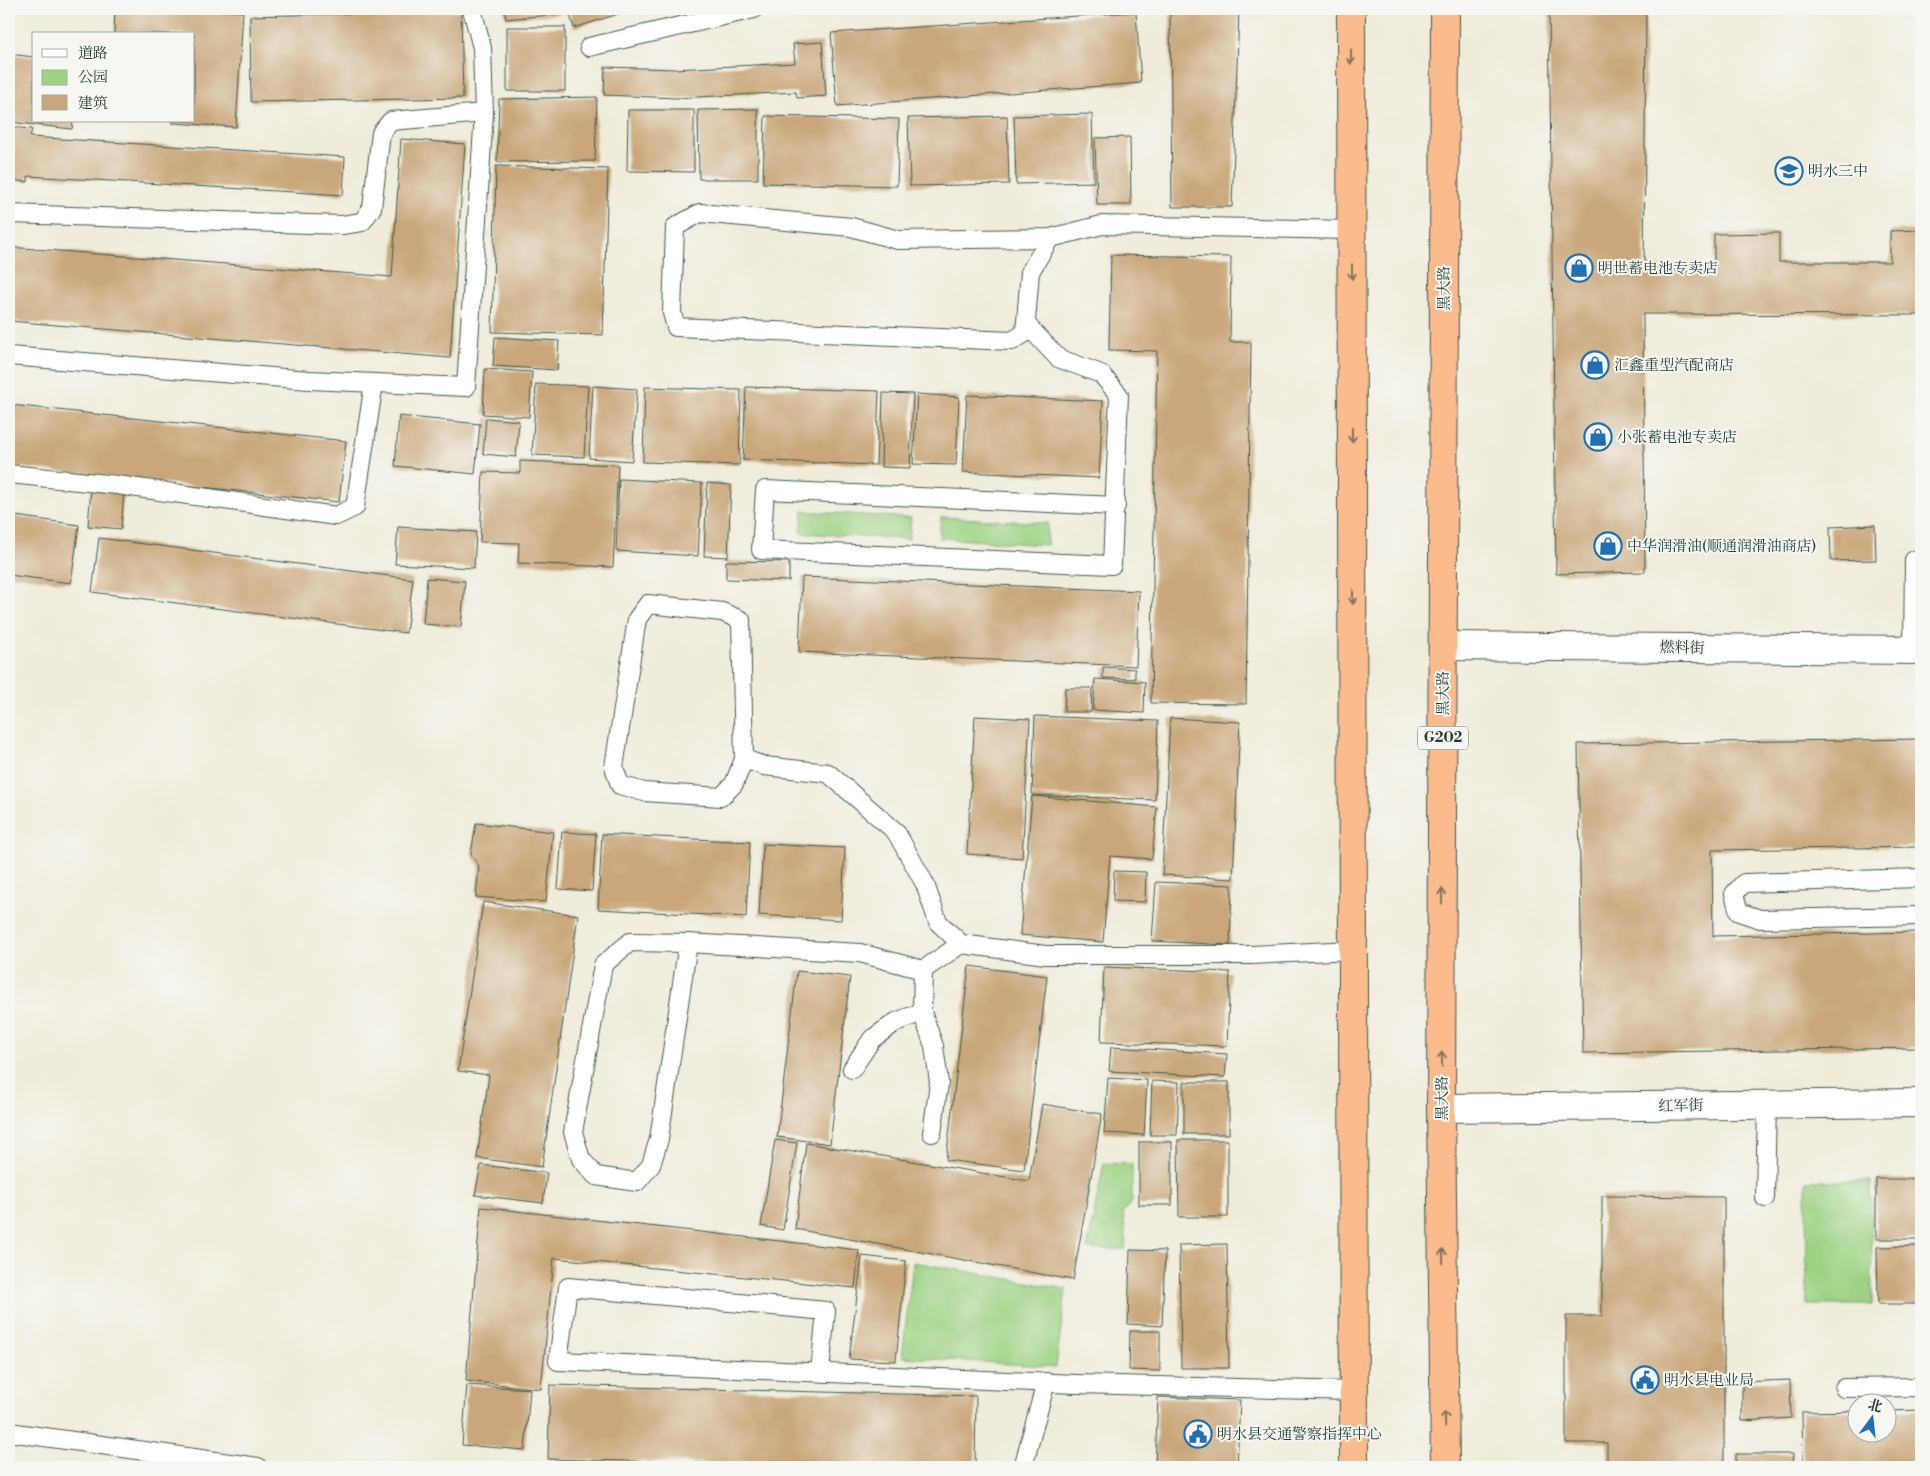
<svg xmlns="http://www.w3.org/2000/svg" width="1930" height="1476" font-family="'Libre Bodoni','Noto Serif SC',serif">
<style>
.green{fill:#9ed384;stroke:#5e885c}
.building{fill:#c9a77a}
.lines{fill:none;stroke-linecap:round;stroke-linejoin:round}
.service-casing{stroke:#3e574d;stroke-width:20}
.minor-casing{stroke:#3e574d;stroke-width:30}
.trunk-casing{stroke:#3e574d;stroke-width:30}
.service{stroke:#fff;stroke-width:18}
.minor{stroke:#fff;stroke-width:28}
.trunk{stroke:#fbbb8d;stroke-width:28}
.oneway{stroke:#82765c}
.labels{text-anchor:middle;dominant-baseline:central;stroke-width:4;stroke-linejoin:round;paint-order:stroke}
.shield{fill:#f6f6f2;stroke:#60746d;stroke-width:1}
.shield-label{font-size:14px;font-weight:bold;fill:#1f3d34}
.poi-label{font-size:15px;fill:#1f3d34;stroke:#f6f6f2;text-anchor:start}
.street-label{font-size:15px;fill:#1f3d34;stroke:#f6f6f2}
</style>
<rect width="100%" height="100%" fill="#f6f6f2"/>
<filter id="ink" filterUnits="userSpaceOnUse"><feTurbulence type="fractalNoise" baseFrequency=".02" numOctaves="2"/><feDisplacementMap in="SourceGraphic" scale="10" xChannelSelector="R" yChannelSelector="G"/><feConvolveMatrix kernelMatrix="1 2 1 2 8 2 1 2 1" color-interpolation-filters="sRGB"/></filter>
<filter id="wash" filterUnits="userSpaceOnUse"><feTurbulence type="fractalNoise" baseFrequency=".0096" numOctaves="4" result="noise"/><feDisplacementMap in="SourceGraphic" scale="20" xChannelSelector="R" yChannelSelector="G"/><feGaussianBlur stdDeviation="1.12" result="paint"/><feColorMatrix in="noise" values="0 0 0 0 0 0 0 0 0 0 0 0 0 0 0 0 0 1.4 0 .05"/><feComposite in="paint" operator="in"/></filter>
<g filter="url(#wash)">
<rect width="100%" height="100%" fill="#efecda"/>
<g class="green">
<polygon points="803,511 911,518 909,539 801,533"/>
<polygon points="941,517 1048,523 1047,545 939,538"/>
<polygon points="1104,1163 1132,1164 1132,1202 1123,1212 1126,1237 1125,1249 1087,1249"/>
<polygon points="1806,1181 1871,1181 1872,1305 1807,1305"/>
<polygon points="913,1262 1066,1289 1056,1367 902,1357"/>
</g>
<g id="blocks">
<g class="building">
<polygon points="115,9 196,9 243,12 236,127 172,123 172,121 194,121 194,34 114,34"/>
<polygon points="504,9 560,9 561,14 506,19"/>
<polygon points="568,9 634,9 574,28"/>
<polygon points="1170,9 1239,9 1232,207 1172,207"/>
<polygon points="1549,9 1646,9 1644,266 1714,266 1714,234 1779,233 1779,262 1890,262 1890,231 1921,230 1921,315 1643,314 1645,572 1556,574"/>
<polygon points="461,11 463,98 251,102 250,16"/>
<polygon points="1136,12 1141,83 837,106 831,33"/>
<rect x="507" y="27" width="58" height="64"/>
<polygon points="822,42 826,96 797,98 796,92 677,98 604,95 605,67 675,69 795,63 793,44"/>
<polygon points="9,54 34,57 34,121 73,121 72,129 9,122"/>
<polygon points="597,97 595,161 497,162 499,99"/>
<polygon points="758,109 758,179 699,179 698,110"/>
<polygon points="628,110 694,110 694,172 627,171"/>
<polygon points="1092,114 1094,182 1016,184 1014,116"/>
<polygon points="765,116 899,119 897,186 763,183"/>
<polygon points="1007,116 1009,184 910,186 908,118"/>
<polygon points="9,127 32,129 30,137 345,157 343,195 28,176 28,182 9,180"/>
<polygon points="1130,137 1131,205 1097,205 1095,138"/>
<polygon points="401,139 465,144 450,358 9,321 9,247 392,277"/>
<polygon points="496,166 608,169 603,335 492,332"/>
<polygon points="1111,255 1231,257 1230,342 1251,342 1246,704 1151,703 1157,351 1109,350"/>
<polygon points="495,337 559,341 557,370 493,366"/>
<polygon points="485,369 532,372 529,417 483,414"/>
<polygon points="536,384 588,386 584,457 532,455"/>
<polygon points="593,386 637,389 632,461 589,458"/>
<polygon points="645,387 741,390 739,465 643,462"/>
<polygon points="746,387 879,391 876,465 743,460"/>
<polygon points="883,393 913,394 910,468 881,467"/>
<polygon points="917,394 959,397 956,465 913,464"/>
<polygon points="967,395 1103,401 1099,478 963,472"/>
<polygon points="11,405 346,441 339,502 9,466 9,422"/>
<polygon points="399,416 480,424 475,474 395,466"/>
<polygon points="486,418 519,421 516,457 483,454"/>
<polygon points="520,461 618,465 613,567 518,563 519,543 480,542 483,472 520,473"/>
<polygon points="619,479 702,483 698,556 616,551"/>
<polygon points="707,483 731,485 728,557 704,556"/>
<polygon points="91,488 124,491 121,529 88,526"/>
<polygon points="9,515 79,525 71,583 9,575"/>
<polygon points="1875,525 1876,560 1831,561 1830,527"/>
<polygon points="398,527 476,532 474,568 395,564"/>
<polygon points="99,538 413,579 406,633 92,592"/>
<polygon points="726,561 789,562 789,581 726,579"/>
<polygon points="802,577 1139,591 1136,666 799,652"/>
<polygon points="427,578 465,581 461,627 423,624"/>
<polygon points="1103,667 1135,669 1135,679 1103,678"/>
<polygon points="1095,679 1145,682 1144,713 1093,710"/>
<polygon points="1065,688 1092,688 1091,712 1064,712"/>
<polygon points="975,716 1030,719 1022,858 967,854"/>
<polygon points="1035,716 1158,721 1155,800 1032,795"/>
<polygon points="1170,718 1240,722 1233,879 1162,875"/>
<polygon points="1921,739 1921,847 1712,850 1713,936 1921,932 1921,1048 1583,1053 1578,744"/>
<polygon points="1032,796 1157,807 1152,859 1110,856 1103,942 1020,935"/>
<polygon points="476,823 553,832 546,902 476,897 479,866 471,854"/>
<polygon points="562,832 596,834 592,891 558,889"/>
<polygon points="602,834 750,842 746,917 598,909"/>
<polygon points="763,844 845,848 841,920 759,915"/>
<polygon points="1114,871 1146,872 1145,902 1113,901"/>
<polygon points="1156,882 1232,885 1230,945 1152,941"/>
<polygon points="483,902 578,915 542,1167 477,1158 489,1075 458,1071"/>
<polygon points="969,966 1047,976 1024,1170 946,1160"/>
<polygon points="1104,967 1230,972 1227,1046 1101,1042"/>
<polygon points="797,971 850,977 830,1144 777,1137"/>
<polygon points="1111,1047 1227,1054 1225,1077 1109,1071"/>
<polygon points="1108,1078 1147,1080 1144,1135 1104,1133"/>
<polygon points="1152,1081 1179,1082 1177,1135 1150,1135"/>
<rect x="1184" y="1082" width="45" height="52"/>
<polygon points="1042,1104 1102,1114 1073,1280 795,1229 806,1143 1029,1181"/>
<polygon points="775,1140 797,1143 783,1230 761,1226"/>
<polygon points="1178,1140 1228,1140 1228,1217 1179,1217"/>
<rect x="1139" y="1142" width="33" height="63"/>
<polygon points="481,1165 547,1173 543,1203 475,1195"/>
<rect x="1876" y="1179" width="45" height="60"/>
<polygon points="1602,1196 1724,1197 1724,1467 1607,1467 1607,1443 1566,1443 1566,1316 1602,1316"/>
<polygon points="481,1207 859,1250 855,1288 554,1258 541,1389 466,1381"/>
<polygon points="1227,1244 1229,1368 1181,1368 1179,1245"/>
<polygon points="1919,1246 1920,1304 1878,1304 1877,1247"/>
<polygon points="1130,1250 1165,1251 1162,1326 1128,1324"/>
<polygon points="862,1256 906,1261 896,1361 849,1359"/>
<polygon points="1130,1331 1160,1331 1160,1371 1129,1370"/>
<polygon points="1790,1380 1791,1418 1742,1421 1742,1382"/>
<polygon points="467,1385 530,1389 525,1450 462,1445"/>
<polygon points="550,1385 976,1396 975,1467 852,1467 548,1459"/>
<polygon points="1158,1397 1240,1400 1237,1467 1155,1467"/>
<polygon points="1921,1410 1921,1467 1803,1467 1802,1412 1858,1411 1858,1434 1888,1434 1888,1411"/>
<polygon points="1736,1454 1793,1454 1792,1467 1736,1467"/>
</g>
</g>
</g>
<g filter="url(#ink)">
<use href="#blocks" fill-opacity="0" stroke="#3e574d" stroke-width="1"/>
<g class="lines">
<g class="service-casing">
<g id="service">
<polyline points="589,47 754,9"/>
<polyline points="9,214 342,225 362,222 372,208 381,133 391,121 484,113"/>
<polyline points="1050,238 898,240 851,227 700,213 675,227 672,313 676,327 1012,341 1025,333 1030,272 1050,238 1102,225 1352,230"/>
<polyline points="1026,324 1058,358 1101,374 1119,395 1112,565 761,550 765,490 1116,506"/>
<polyline points="9,356 309,380 466,387 484,113 482,48 472,9"/>
<polyline points="9,474 117,485 336,516 355,507 374,383"/>
<polyline points="1913,650 1914,560"/>
<polyline points="744,759 734,784 721,797 644,792 620,785 614,767 637,619 648,604 722,612 741,620 744,759 764,766 828,773 896,832 925,884 938,922 961,944 1046,955 1250,955 1353,950"/>
<polyline points="1921,878 1744,883 1734,894 1739,912 1760,919 1921,916"/>
<polyline points="688,943 659,1139 651,1165 637,1182 596,1176 581,1159 573,1132 603,965 630,942 688,943 860,953 923,970 961,944"/>
<polyline points="923,970 922,1012 934,1046 939,1083 932,1133"/>
<polyline points="852,1069 872,1039 896,1022 922,1012"/>
<polyline points="1765,1198 1767,1105"/>
<polyline points="820,1372 826,1311 568,1287 558,1361 1076,1384 1354,1391"/>
<polyline points="1844,1388 1921,1387"/>
<polyline points="9,1432 258,1467"/>
<polyline points="1023,1467 1046,1382"/>
</g>
</g>
<g class="minor-casing">
<g id="minor">
<polyline points="1443,646 1921,650"/>
<polyline points="1441,1108 1921,1103"/>
</g>
</g>
<g class="trunk-casing">
<g id="trunk">
<polyline points="1351,9 1354,1467"/>
<polyline points="1445,9 1441,1108 1445,1467"/>
</g>
</g>
<use href="#service" class="service"/>
<use href="#minor" class="minor"/>
<use href="#trunk" class="trunk"/>
</g>
<defs><path id="oneway-shaft" d="M-6 0H5M1.5-3L5.5 0L1.5 3" fill="none" stroke-width="1.6" stroke-linecap="round" stroke-linejoin="round" transform="scale(1.25)"/></defs>
<g class="oneway">
<use href="#oneway-shaft" transform="translate(1351 57) rotate(90)"/>
<use href="#oneway-shaft" transform="translate(1352 272) rotate(90)"/>
<use href="#oneway-shaft" transform="translate(1352 435) rotate(90)"/>
<use href="#oneway-shaft" transform="translate(1353 597) rotate(90)"/>
<use href="#oneway-shaft" transform="translate(1442 896) rotate(-90)"/>
<use href="#oneway-shaft" transform="translate(1442 1059) rotate(-90)"/>
<use href="#oneway-shaft" transform="translate(1443 1256) rotate(-91)"/>
<use href="#oneway-shaft" transform="translate(1445 1419) rotate(-91)"/>
</g>
</g>
<defs>
<g id="school-ring" transform="scale(1.4375)"><circle r="9.5" fill="#f6f6f2" stroke="#1f6fb2" stroke-width="1.5"/><path d="M0-5L7-2L0 1L-7-2ZM-4 1L0 2.5L4 1V4Q0 6-4 4Z" fill="#1f6fb2"/></g>
<g id="shop-ring" transform="scale(1.4375)"><circle r="9.5" fill="#f6f6f2" stroke="#1f6fb2" stroke-width="1.5"/><path d="M-5-2.5h2.3a2.7 3.5 0 0 1 5.4 0H5L5.5 6h-11ZM-1.5-2.5h3a1.5 2.3 0 0 0-3 0Z" fill="#1f6fb2"/></g>
<g id="civic-ring" transform="scale(1.4375)"><circle r="9.5" fill="#f6f6f2" stroke="#1f6fb2" stroke-width="1.5"/><path d="M-.6-6.5H3V-4.5H.6V-3L4-1V1h2V6H-6V1h2V-1L-.6-3ZM-1.2 2.5V6h2.4V2.5Z" fill="#1f6fb2"/></g>
</defs>
<g fill-rule="evenodd">
<use href="#school-ring" x="1789" y="171"/>
<use href="#shop-ring" x="1579" y="268"/>
<use href="#shop-ring" x="1595" y="365"/>
<use href="#shop-ring" x="1598" y="437"/>
<use href="#shop-ring" x="1608" y="546"/>
<use href="#civic-ring" x="1645" y="1380"/>
<use href="#civic-ring" x="1198" y="1434"/>
</g>
<g class="labels">
<rect class="shield" x="1418" y="726.5" width="50" height="23" rx="4"/>
<g class="shield-label">
<text x="1443" y="738">G202</text>
</g>
<g class="poi-label">
<text x="1808" y="171">明水三中</text>
<text x="1598" y="268">明世蓄电池专卖店</text>
<text x="1614" y="365">汇鑫重型汽配商店</text>
<text x="1617" y="437">小张蓄电池专卖店</text>
<text x="1627" y="546">中华润滑油(顺通润滑油商店)</text>
<text x="1664" y="1380">明水县电业局</text>
<text x="1217" y="1434">明水县交通警察指挥中心</text>
</g>
<g class="street-label">
<text transform="translate(1444 288) rotate(-90)">黑大路</text>
<text transform="translate(1682 648) rotate(1)">燃料街</text>
<text transform="translate(1443 693) rotate(-90)">黑大路</text>
<text transform="translate(1442 1098) rotate(-90)">黑大路</text>
<text transform="translate(1681 1106) rotate(-1)">红军街</text>
</g>
</g>
<rect width="1930" height="1476" fill="none" stroke="#f6f6f2" stroke-width="30"/>
<rect x="32" y="32" width="162" height="90" fill="#f6f6f2" stroke="#a0aca6"/>
<rect x="42" y="49" width="25" height="8" fill="#ffffff" stroke="#a0aca6"/>
<text x="78" y="58" font-size="15" fill="#1f3d34">道路</text>
<rect x="42" y="70" width="25" height="15" fill="#9ed384" stroke="#a0aca6"/>
<text x="78" y="82" font-size="15" fill="#1f3d34">公园</text>
<rect x="42" y="95" width="25" height="15" fill="#c9a77a" stroke="#a0aca6"/>
<text x="78" y="108" font-size="15" fill="#1f3d34">建筑</text>
<g transform="translate(1872 1418) rotate(15)"><circle r="24" fill="#f6f6f2" stroke="#a0aca6"/>
<path d="M0-4L9 19L0 12L-9 19Z" fill="#1f6fb2"/>
<text y="-8" font-size="14" font-weight="bold" text-anchor="middle" fill="#1f3d34">北</text>
</g>
</svg>
